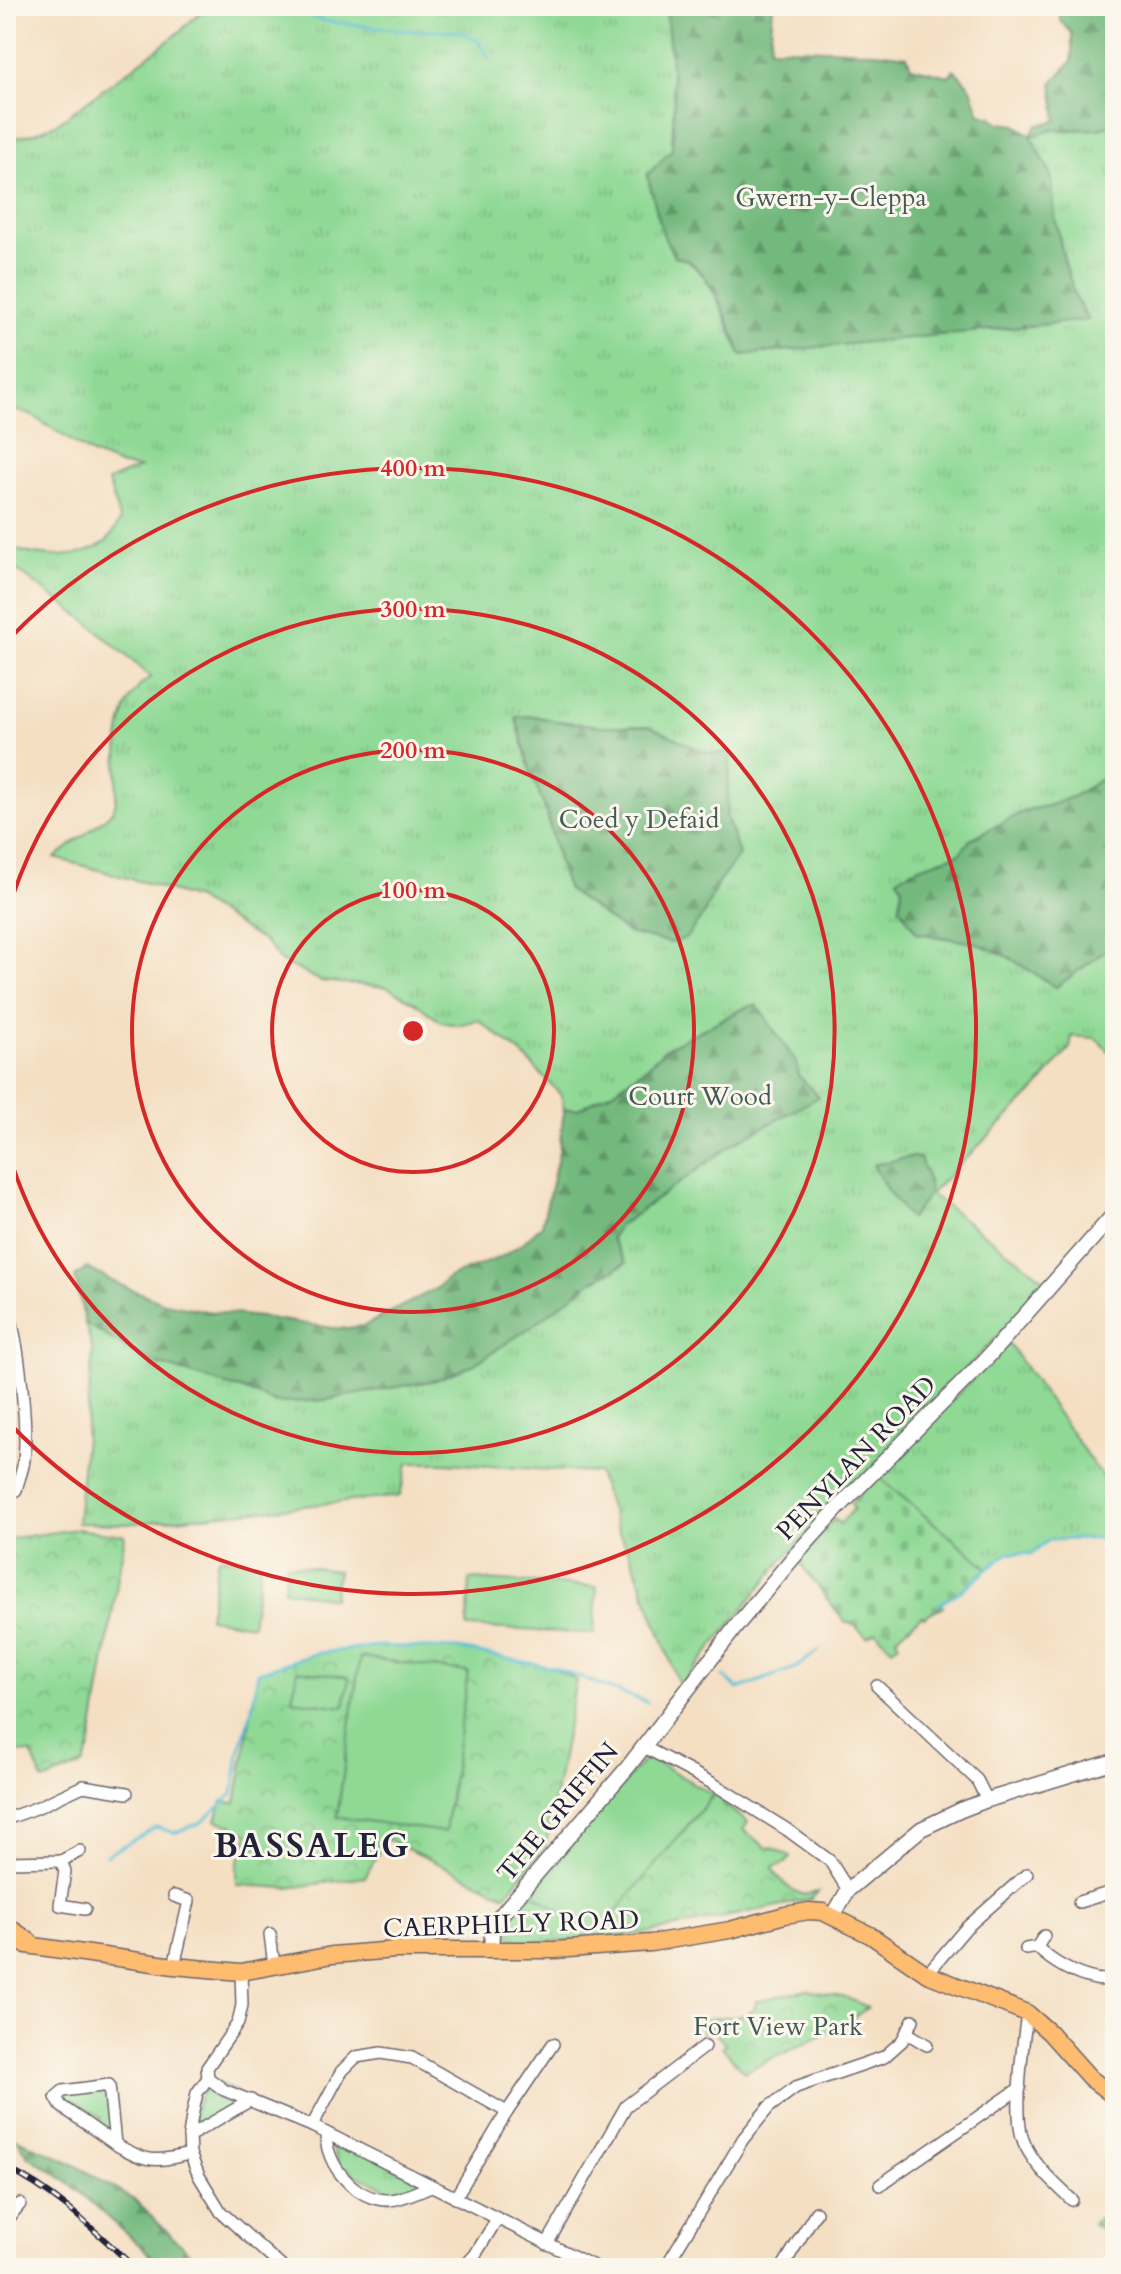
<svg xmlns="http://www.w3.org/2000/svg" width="1121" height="2274" font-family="Cardo,serif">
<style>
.grass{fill:url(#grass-tufts);stroke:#587e68;stroke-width:2;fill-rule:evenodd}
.forest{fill:url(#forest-firs);stroke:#4a6e5c;stroke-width:2}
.cemetery{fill:url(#cemetery-stones);stroke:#587e68;stroke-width:2}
.park{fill:url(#park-crowns);stroke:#587e68;stroke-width:2}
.garden{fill:#8fd995;stroke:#587e68;stroke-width:2}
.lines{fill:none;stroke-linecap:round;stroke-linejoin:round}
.stream{stroke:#58bfd5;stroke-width:3}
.minor-casing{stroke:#6c646b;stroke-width:14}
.tertiary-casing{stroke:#6c646b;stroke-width:17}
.primary-casing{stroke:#6c646b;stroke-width:19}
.minor{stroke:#fff;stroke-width:11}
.tertiary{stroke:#fff;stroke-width:14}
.primary{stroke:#fdbc70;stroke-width:16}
.rail-casing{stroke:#22223b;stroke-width:6}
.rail{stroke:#fbf7ec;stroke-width:3;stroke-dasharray:9;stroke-linecap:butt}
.ring{fill:none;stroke:#d62828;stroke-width:4}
.labels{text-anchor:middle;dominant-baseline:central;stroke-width:6;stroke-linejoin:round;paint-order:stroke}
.park-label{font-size:26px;fill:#435956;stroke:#fbf7ec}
.street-label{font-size:26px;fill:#22223b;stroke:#fbf7ec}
.district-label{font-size:34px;font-weight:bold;letter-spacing:2px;fill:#22223b;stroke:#fbf7ec}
.centre{fill:#d62828;stroke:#fbf7ec;stroke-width:4}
.ring-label{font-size:24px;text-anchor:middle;font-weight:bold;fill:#d62828;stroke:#fbf7ec;stroke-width:6;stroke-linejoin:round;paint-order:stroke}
</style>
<defs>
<pattern id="grass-tufts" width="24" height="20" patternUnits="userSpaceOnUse" patternTransform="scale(2)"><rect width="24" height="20" fill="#8fd995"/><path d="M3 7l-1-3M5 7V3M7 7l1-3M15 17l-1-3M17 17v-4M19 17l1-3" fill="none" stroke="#7bba81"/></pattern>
<pattern id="forest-firs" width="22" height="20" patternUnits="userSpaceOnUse" patternTransform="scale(2)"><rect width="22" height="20" fill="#73b97e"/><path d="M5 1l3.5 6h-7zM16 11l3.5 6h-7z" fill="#5e9668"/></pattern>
<pattern id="cemetery-stones" width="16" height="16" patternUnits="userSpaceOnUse" patternTransform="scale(2)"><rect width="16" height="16" fill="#8fd995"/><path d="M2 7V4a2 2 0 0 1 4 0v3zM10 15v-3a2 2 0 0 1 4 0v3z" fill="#7bba81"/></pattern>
<pattern id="park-crowns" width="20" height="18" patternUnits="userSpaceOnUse" patternTransform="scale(2)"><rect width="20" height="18" fill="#8fd995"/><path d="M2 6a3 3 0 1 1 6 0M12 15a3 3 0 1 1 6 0" fill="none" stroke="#7bba81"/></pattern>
</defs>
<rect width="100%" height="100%" fill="#fbf7ec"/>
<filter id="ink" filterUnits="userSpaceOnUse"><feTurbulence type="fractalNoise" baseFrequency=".0125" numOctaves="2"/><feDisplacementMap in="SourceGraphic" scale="16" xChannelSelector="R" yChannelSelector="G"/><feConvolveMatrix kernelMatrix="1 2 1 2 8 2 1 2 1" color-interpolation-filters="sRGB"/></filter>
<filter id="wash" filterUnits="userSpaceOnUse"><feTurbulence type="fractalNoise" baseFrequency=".006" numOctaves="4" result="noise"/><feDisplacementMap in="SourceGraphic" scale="32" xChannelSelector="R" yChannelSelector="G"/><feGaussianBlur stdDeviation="1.8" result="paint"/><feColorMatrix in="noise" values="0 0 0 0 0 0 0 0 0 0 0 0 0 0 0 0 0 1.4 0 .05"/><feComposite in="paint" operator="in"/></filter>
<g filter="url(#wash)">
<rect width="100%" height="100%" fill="#f4dfc3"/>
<g class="grass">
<path d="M207 6H666L674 101 672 149 655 199 657 213 686 259 706 278 715 294 741 355 1088 320 1076 300 1064 260 1055 217 1051 175 1031 136 1052 130 1099 129 1115 121V771L1072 797 1048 806 1027 810 971 839 959 854 939 860 902 887 900 907 917 933 976 943 1003 954 1056 987 1115 944V1057L1095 1038 1072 1036 1070 1048 1037 1088 930 1194 1047 1281 991 1343 780 1563 680 1687 630 1553 618 1531 598 1473 445 1463H408L400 1496 126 1524 77 1523 93 1351 85 1323 147 1361 244 1390 276 1403 324 1400 436 1380 592 1281 626 1263 611 1238 618 1227 734 1143 818 1097 799 1076 795 1062 757 1005 746 1007 666 1048 649 1065 614 1091 578 1109H564L561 1095 522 1054 478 1020 458 1025 441 1022 413 1001 387 987 320 981 280 961 266 943 196 899 146 883 55 858C65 849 108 818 113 810 118 802 116 788 117 779 118 744 118 697 151 677L89 623 6 562V545C34 559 79 561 105 542 112 537 115 528 120 521L108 481 139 468 122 466 92 454 31 415 6 407V140L35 133 58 123 176 35ZM533 716 557 721 601 726H650L706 753H730L726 815 739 855 718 883 703 915 671 943 628 933 568 890 560 868 546 811 530 770 516 718ZM910 1157 920 1158 887 1190 874 1165Z"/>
<polygon points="1008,1343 1115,1495 1115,1538 1049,1540 1032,1554 1008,1553 988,1568 877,1476"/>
<polygon points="208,2078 251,2100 189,2136 192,2116"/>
<polygon points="109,2085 115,2144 94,2129 101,2118 73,2099 66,2110 61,2106 63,2091"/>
<polygon points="326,2133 431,2186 388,2200 386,2188 348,2171 347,2182"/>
</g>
<g class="forest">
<path d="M666 6H773L770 48C816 48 861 49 907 56L911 67 949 76 954 69 971 88 980 114 992 117 999 123 1015 125 1031 135 1036 126 1057 120 1052 83 1072 61V33L1060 21V6H1115V121L1099 129 1052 130 1031 136 1051 174 1055 217 1064 260 1076 299 1088 320 741 355C732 329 712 273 687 260 686 259 675 258 674 257L663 234 647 175 672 149 674 101Z"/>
<polygon points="533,716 557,721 601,726 650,726 706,753 731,753 726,816 739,855 718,883 703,915 686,938 671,943 628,933 568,890 560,868 546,811 530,770 516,717"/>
<polygon points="1115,771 1115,944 1056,987 1003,954 976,943 917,933 900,907 902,887 897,878 919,867 959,854 971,839 1027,810 1048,806 1072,797"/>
<polygon points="757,1005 796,1062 799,1076 819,1097 734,1143 618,1227 611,1238 626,1263 592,1281 534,1325 473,1365 436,1380 324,1400 277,1403 244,1390 147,1361 85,1323 75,1277 87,1268 118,1284 165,1303 206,1311 268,1318 312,1325 340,1329 364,1326 437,1288 449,1277 501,1257 524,1242 542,1225 559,1153 564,1109 578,1109 614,1091 649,1065 666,1048 747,1007"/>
<polygon points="910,1157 920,1158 928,1179 929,1194 910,1219 887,1190 873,1165"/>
<polygon points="17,2139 70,2162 136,2201 204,2268 165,2268 80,2192 52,2171 28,2156"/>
<polygon points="1115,2199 1115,2238 1093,2224"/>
</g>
<polygon class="cemetery" points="877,1476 988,1568 962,1590 940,1604 943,1607 933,1611 925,1617 921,1616 896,1638 899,1644 892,1649 876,1632 867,1637 854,1625 845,1622 797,1559 834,1519 840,1524 854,1509 851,1503"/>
<g class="park">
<polygon points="77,1529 125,1535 90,1749 83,1765 43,1781 31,1753 6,1751 6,1539"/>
<polygon points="377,1646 459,1649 554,1668 576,1680 546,1845 506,1895 386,1839 365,1877 288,1888 237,1885 237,1866 248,1833 216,1820 222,1801 236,1803 258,1672 318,1653"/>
<path d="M716 1792 725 1805 748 1822 743 1830 769 1849 771 1847 791 1857 786 1863 773 1867C779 1883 789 1889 804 1895L818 1892 811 1899 653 1932 583 1940 530 1942 513 1939 504 1933C503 1916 519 1903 530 1891L591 1932 609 1919Z"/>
<polygon points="807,1990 847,1998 868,2007 844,2025 744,2072 722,2047 726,2044 711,2027 703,2033 698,2020 744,2015 754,2010 756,2001"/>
</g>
<g class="garden">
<polygon points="218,1557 261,1562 252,1625 209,1618"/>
<polygon points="287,1564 338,1571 333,1598 284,1590"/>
<polygon points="470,1579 597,1587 594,1634 467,1627"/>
<polygon points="360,1657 468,1672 445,1832 337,1817"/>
<polygon points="297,1670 349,1677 344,1707 292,1700"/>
<polygon points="647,1756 713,1795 609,1920 591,1932 530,1891"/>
</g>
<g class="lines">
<g class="stream">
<polyline points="270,6 276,10 299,13 325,21 403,30 451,31 462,33 478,41 491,60"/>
<polyline points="1115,6 1112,17 1115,33"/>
<polyline points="939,1604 962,1590 1008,1553 1032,1554 1049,1540 1115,1538"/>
<polyline points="723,1676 738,1689 797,1667 819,1650"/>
<polyline points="106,1855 157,1827 174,1833 202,1822 233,1794 239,1753 251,1712 258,1672 318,1653 377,1646 459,1649 554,1668 647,1702"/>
</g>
</g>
</g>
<g filter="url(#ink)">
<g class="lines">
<g class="minor-casing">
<g id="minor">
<path d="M6 1306C19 1335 29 1434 23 1466 21 1474 18 1482 16 1490L6 1496"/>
<polyline points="877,1686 977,1780 987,1800"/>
<polyline points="644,1747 712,1783 786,1829 830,1861 848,1890"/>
<polyline points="6,1819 36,1808 83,1786 127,1793"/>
<polyline points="61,1861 65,1871 60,1905 85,1909"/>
<polyline points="6,1862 61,1861 80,1851"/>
<polyline points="174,1896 189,1901 174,1966"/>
<polyline points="1079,1902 1115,1891"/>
<polyline points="270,1934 274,1966"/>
<path d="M1037 1947C1051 1962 1075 1975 1095 1979 1101 1981 1109 1979 1115 1979"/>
<polyline points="1026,1949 1037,1947 1044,1936"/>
<polyline points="927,1974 966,1928 1027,1874"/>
<path d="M1027 2013C1023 2043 1014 2108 1022 2137 1030 2162 1054 2183 1072 2200"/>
<polyline points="907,2033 927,2045"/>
<polyline points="208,2078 224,2090 312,2126 597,2268"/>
<polyline points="208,2078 197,2093 192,2116 189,2136 190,2154 199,2176 221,2212 283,2268"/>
<polyline points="208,2078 207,2068 238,2023 242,2005 241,1972"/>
<polyline points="312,2126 341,2072 356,2057 381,2053 412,2058 507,2112"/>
<path d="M326 2133C325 2165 356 2201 389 2200 403 2199 418 2191 431 2186"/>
<polyline points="189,2136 251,2100"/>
<path d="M115 2144 61 2106 56 2097 63 2091 109 2085 115 2144C148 2163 154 2162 190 2154"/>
<polyline points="880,2185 1020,2088"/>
<polyline points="455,2198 507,2112 553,2044"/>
<polyline points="6,2221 20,2204"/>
<polyline points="547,2244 626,2106 705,2046"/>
<polyline points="6,2256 18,2268"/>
<polyline points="463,2268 475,2255 497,2219"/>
<polyline points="665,2268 743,2139 769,2107 796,2087 884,2057 902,2041 913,2020"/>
<polyline points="782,2268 816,2212"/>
</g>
</g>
<g class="tertiary-casing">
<g id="tertiary">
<polyline points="833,1916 848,1890 921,1829 961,1810 987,1800 1115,1761"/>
<polyline points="491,1950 492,1933 495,1922 628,1767 738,1624 792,1559 838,1508 986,1359 1115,1213"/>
</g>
</g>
<g class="primary-casing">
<g id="primary">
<polyline points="6,1925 29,1941"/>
<polyline points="6,1939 27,1945 174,1966 241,1972 332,1955 395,1950 554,1950 651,1943 730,1930 785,1915 809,1911 823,1912 870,1935 927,1974 1027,2013 1049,2032 1090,2078 1115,2097"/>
</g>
</g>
<use href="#minor" class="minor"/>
<use href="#tertiary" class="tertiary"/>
<use href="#primary" class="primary"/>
<g class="rail-casing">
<path id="rail" d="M6 2168C56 2192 95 2231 135 2268"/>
</g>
<use href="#rail" class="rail"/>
</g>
</g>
<g class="ring">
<circle cx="413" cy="1031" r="141"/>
<circle cx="413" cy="1031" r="281"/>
<path d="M6 918A422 422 0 1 1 6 1144"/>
<path d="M8 640A563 563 0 1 1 8 1422"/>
</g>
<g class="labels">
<g class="park-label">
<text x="831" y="197">Gwern-y-Cleppa</text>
<text x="639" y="819">Coed y Defaid</text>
<text x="700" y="1096">Court Wood</text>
<text x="778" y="2026">Fort View Park</text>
</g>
<g class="street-label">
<text transform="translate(856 1458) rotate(-46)">PENYLAN ROAD</text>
<text transform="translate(558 1812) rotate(-50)">THE GRIFFIN</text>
<text transform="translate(511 1924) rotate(-2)">CAERPHILLY ROAD</text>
</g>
<g class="district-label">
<text x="312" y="1846">BASSALEG</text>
</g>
</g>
<circle cx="413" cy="1031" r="12" class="centre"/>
<g class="ring-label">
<text x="413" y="476">400 m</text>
<text x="413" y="617">300 m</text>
<text x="413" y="758">200 m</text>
<text x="413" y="898">100 m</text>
</g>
<rect width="1121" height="2274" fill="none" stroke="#fbf7ec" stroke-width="32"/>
</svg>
